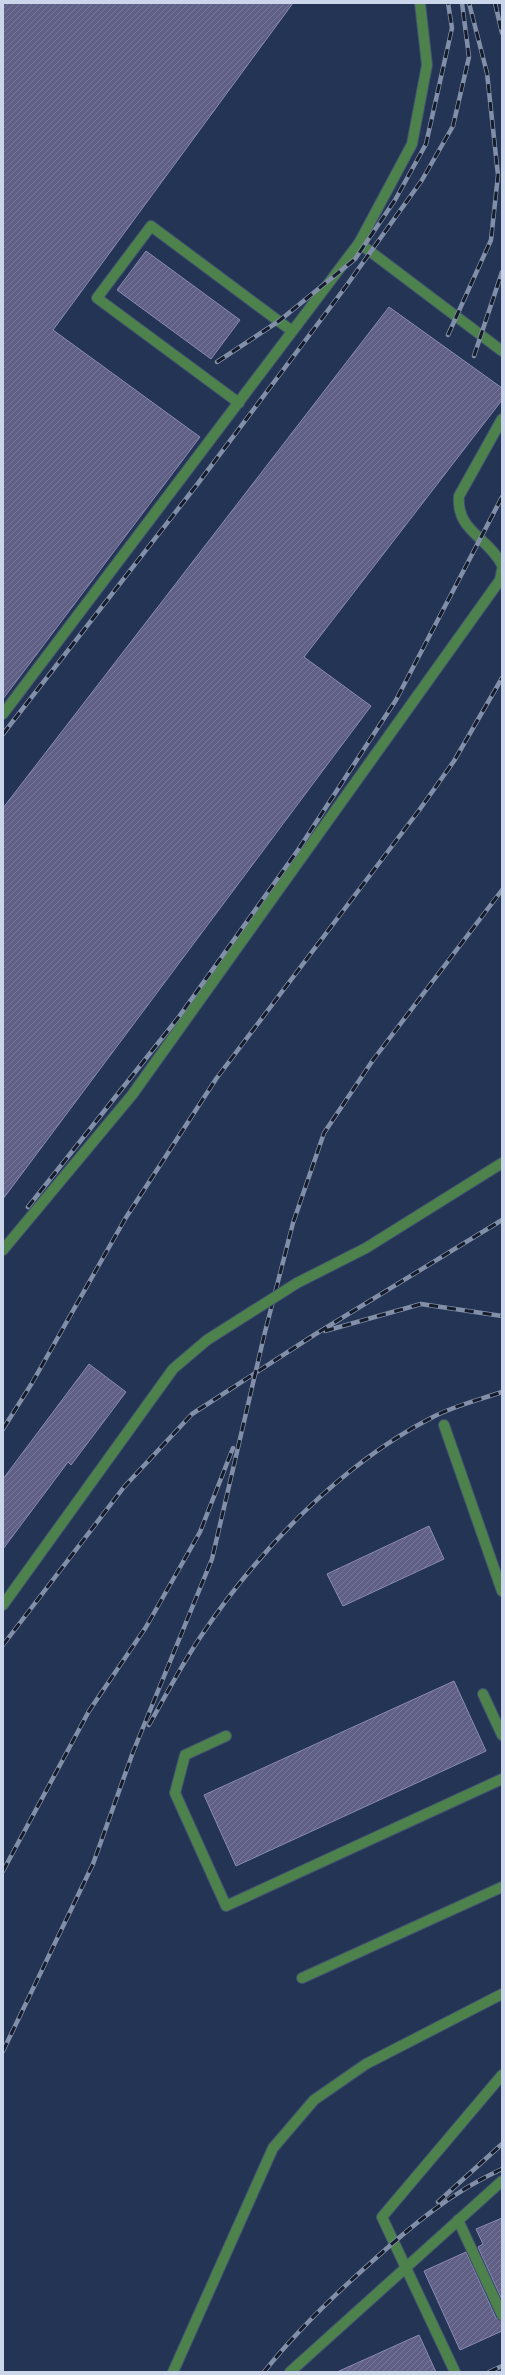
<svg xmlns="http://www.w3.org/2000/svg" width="505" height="2375" font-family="'PT Serif',serif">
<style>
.building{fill:url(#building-hatch);stroke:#8a8ab5}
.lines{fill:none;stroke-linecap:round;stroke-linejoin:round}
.minor-casing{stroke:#425170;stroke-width:12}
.minor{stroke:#4d824d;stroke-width:10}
.rail-casing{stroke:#828fa9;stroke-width:4.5}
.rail{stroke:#151c2b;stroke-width:3;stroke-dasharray:9;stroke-linecap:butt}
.minor-bridge-casing{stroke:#425170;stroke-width:12;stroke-linecap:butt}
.minor-bridge{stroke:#4d824d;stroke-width:10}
</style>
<defs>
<pattern id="building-hatch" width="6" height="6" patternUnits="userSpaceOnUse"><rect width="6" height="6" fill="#606087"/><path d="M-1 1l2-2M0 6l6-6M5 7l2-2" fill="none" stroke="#757698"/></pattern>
</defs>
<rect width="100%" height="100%" fill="#243455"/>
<g class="building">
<polygon points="3,3 293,3 53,330 200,437 3,699"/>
<polygon points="146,251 240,320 211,359 117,290"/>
<polygon points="389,307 502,388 502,400 304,657 371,706 3,1199 3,808"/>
<polygon points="89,1364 126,1392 71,1465 68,1462 3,1549 3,1479"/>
<polygon points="429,1526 444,1559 343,1606 327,1574"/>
<polygon points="454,1681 486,1751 236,1866 204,1795"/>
<polygon points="502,2218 502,2300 478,2247 483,2244 476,2229"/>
<polygon points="466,2252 496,2318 502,2321 502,2331 460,2350 424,2271"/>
<polygon points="419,2335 436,2372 337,2372"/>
</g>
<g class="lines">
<g class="minor-casing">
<g id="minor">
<polyline points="359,243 502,351"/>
<polyline points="239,403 97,298 151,226 292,331"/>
<path d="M502 419 459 496C456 531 488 537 502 565"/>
<polyline points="3,714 359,243 412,144 427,65 420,3"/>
<polyline points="3,1250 132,1095 500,580 502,570"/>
<polyline points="297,1283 366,1248 502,1163"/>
<polyline points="444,1425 502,1591"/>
<polyline points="3,1605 173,1369 207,1340"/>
<polyline points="483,1694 502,1735"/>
<polyline points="226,1736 185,1755 175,1793 226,1906 502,1779"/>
<polyline points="302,1978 502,1887"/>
<polyline points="458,2220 502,2315"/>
<polyline points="173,2372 273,2148 314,2100 366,2064 502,1994"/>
<polyline points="290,2372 502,2181"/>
<polyline points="455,2372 382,2217 502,2075"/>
</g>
</g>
<use href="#minor" class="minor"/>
<g class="rail-casing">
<g id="rail">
<polyline points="495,3 502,33"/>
<polyline points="448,335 491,240 498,175 487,73 469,3"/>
<polyline points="474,356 502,272"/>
<polyline points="217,362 279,321 355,259 395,200 426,144 452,28 448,3"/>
<polyline points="3,734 199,482 344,289 422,180 453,126 469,57 462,3"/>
<polyline points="28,1207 178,1018 298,850 396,700 502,497"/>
<polyline points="325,1331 421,1304 502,1316"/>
<polyline points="3,1429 32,1383 125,1219 216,1079 420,809 454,761 502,678"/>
<polyline points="3,1645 124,1487 192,1414 314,1335 502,1220"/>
<path d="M149 1725C166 1695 182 1664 201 1636 258 1551 340 1465 431 1418 453 1406 479 1400 502 1392"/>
<polyline points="3,1871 89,1711 146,1627 200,1532 233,1448"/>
<polyline points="3,2051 93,1864 133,1752 212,1559 264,1336 293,1223 324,1133 373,1060 502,890"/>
<polyline points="438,2202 502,2144"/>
<path d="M264 2372C295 2333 330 2299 367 2266 409 2228 451 2192 502 2169"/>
<polyline points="489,2372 502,2366"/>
</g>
</g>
<use href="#rail" class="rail"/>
<g class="minor-bridge-casing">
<polyline id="minor-bridge" points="207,1340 297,1283"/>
</g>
<use href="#minor-bridge" class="minor-bridge"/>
</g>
<rect width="505" height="2375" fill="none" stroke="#cbd6eb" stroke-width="8"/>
</svg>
